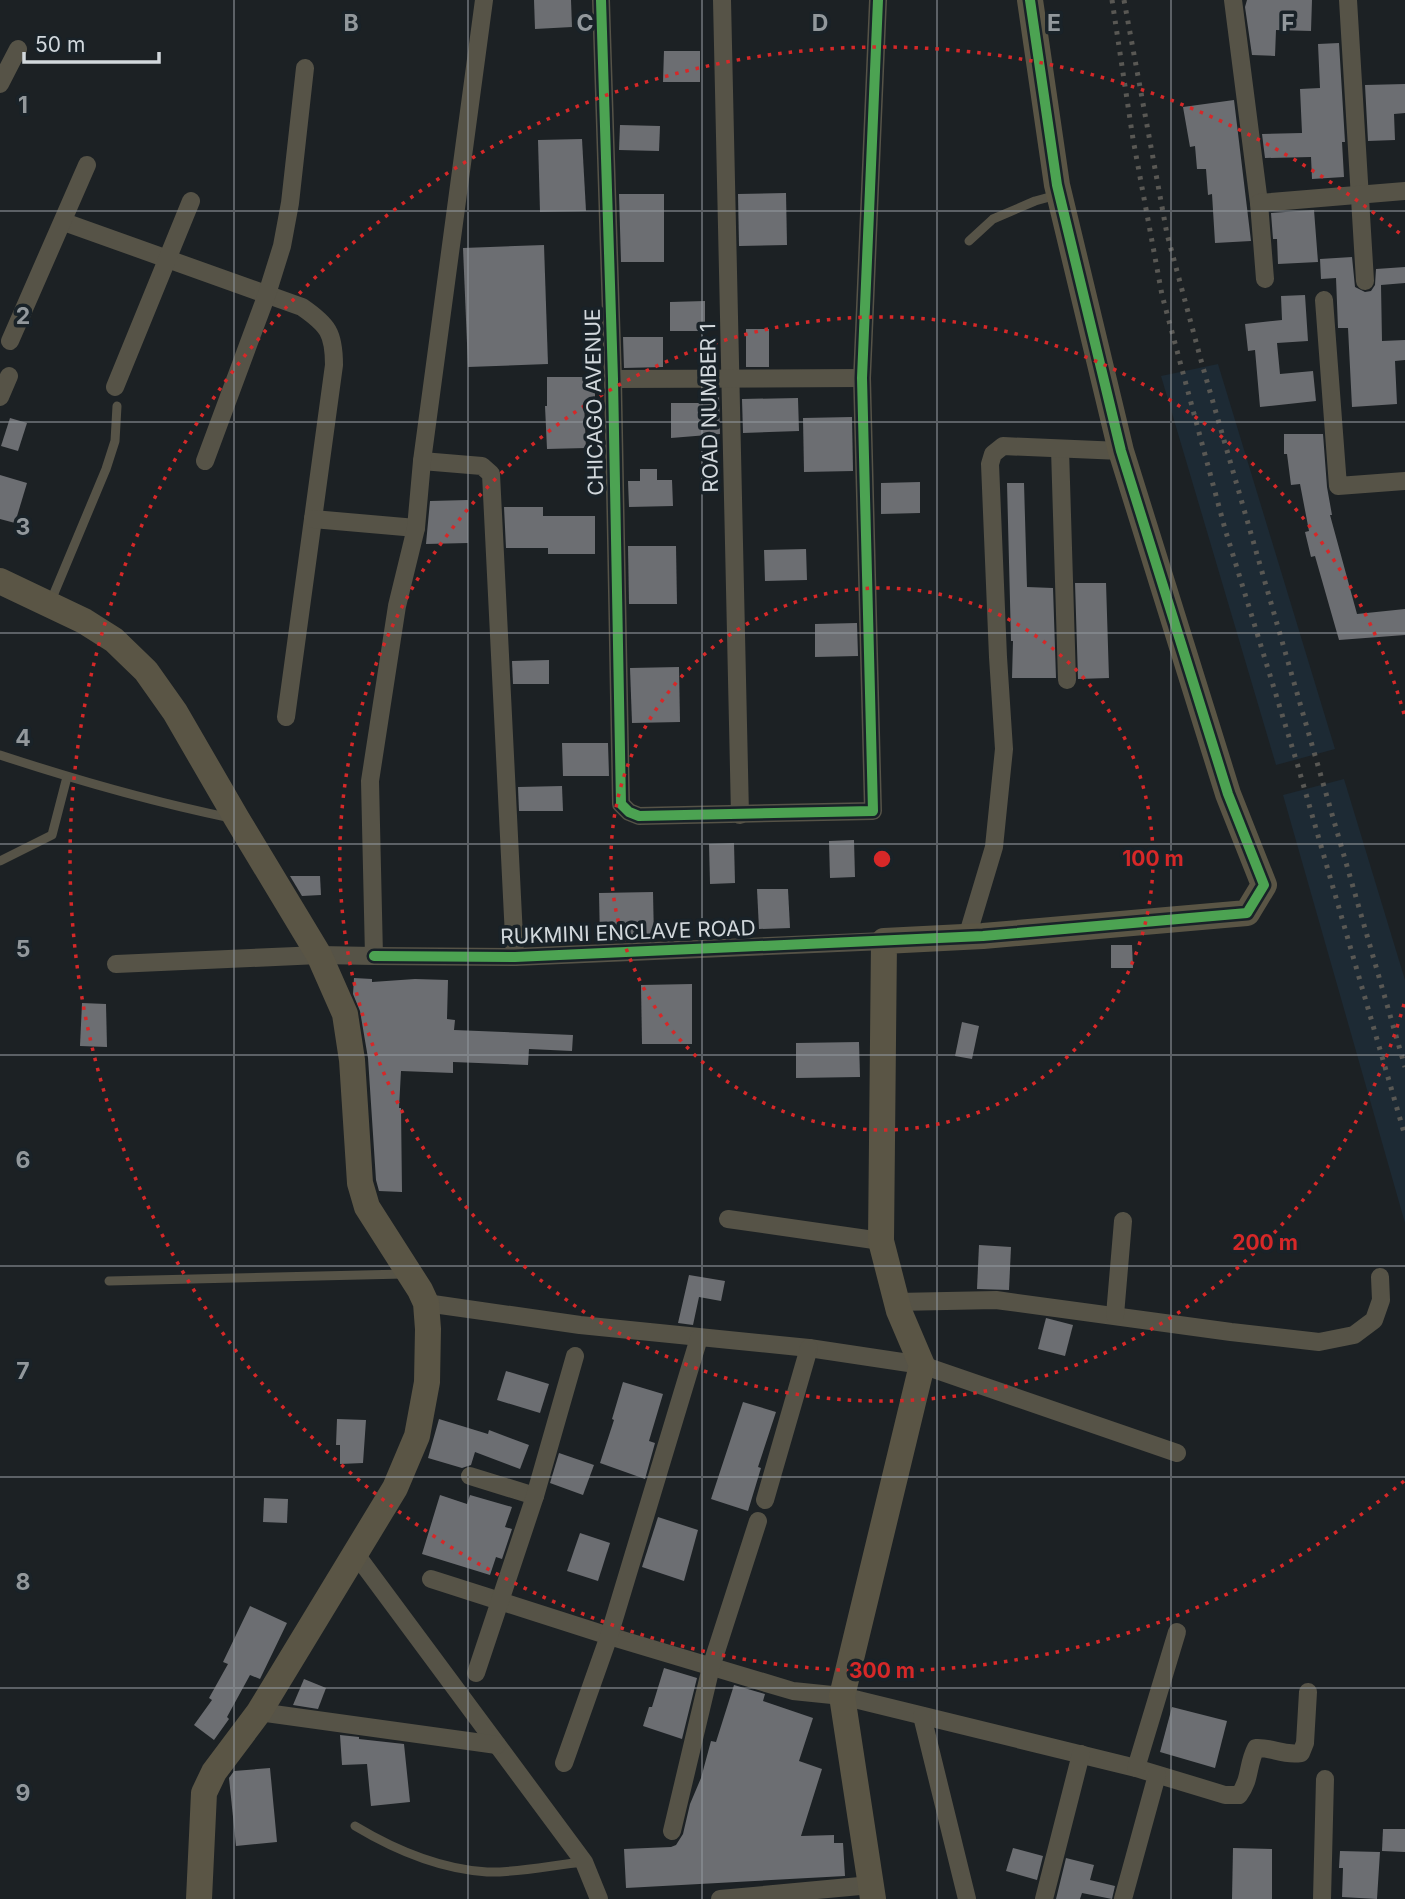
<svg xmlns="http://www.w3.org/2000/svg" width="1405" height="1899" font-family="Inter,sans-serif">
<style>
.built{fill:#1d2a34}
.building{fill:#6c6e72}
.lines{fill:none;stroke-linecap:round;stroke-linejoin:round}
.lane{stroke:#565347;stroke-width:9}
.street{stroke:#565347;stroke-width:18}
.secondary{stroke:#5a5545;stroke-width:26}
.rail{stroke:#595854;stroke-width:5;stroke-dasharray:3.5 7;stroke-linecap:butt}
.cycleway-casing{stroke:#192228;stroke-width:15}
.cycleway{stroke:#4ca352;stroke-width:10}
.grid{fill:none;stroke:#92989c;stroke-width:2;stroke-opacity:0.55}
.ring{fill:none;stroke:#d62828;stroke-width:3.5;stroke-dasharray:3.5 7}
.labels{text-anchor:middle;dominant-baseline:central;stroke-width:7;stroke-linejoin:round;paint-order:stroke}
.street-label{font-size:21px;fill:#d2d8dc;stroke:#192228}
.grid-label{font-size:23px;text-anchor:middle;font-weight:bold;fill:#92989c;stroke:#192228;stroke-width:7;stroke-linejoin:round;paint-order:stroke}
.centre{fill:#d62828;stroke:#192228;stroke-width:3.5}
.ring-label{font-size:21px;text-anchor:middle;font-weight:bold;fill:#d62828;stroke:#192228;stroke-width:7;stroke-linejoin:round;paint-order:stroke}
</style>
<rect width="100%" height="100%" fill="#1c2124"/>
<g class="built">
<polygon points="1218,364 1335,749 1276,765 1161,376"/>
<polygon points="1344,779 1405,980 1405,1223 1283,795"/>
</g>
<g class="building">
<polygon points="534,0 571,0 572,27 535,29"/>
<polygon points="1247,0 1312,0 1311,31 1276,30 1275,56 1252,55 1245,7"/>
<polygon points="1339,43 1345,142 1342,142 1344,177 1312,179 1311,157 1265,158 1262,134 1302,133 1300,89 1320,88 1318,44"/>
<polygon points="664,51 700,51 700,82 663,82"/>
<polygon points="1405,84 1405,113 1394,114 1395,140 1368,141 1365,85"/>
<polygon points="1234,100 1251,241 1215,243 1212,194 1208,195 1206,169 1197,169 1195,146 1190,147 1183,107"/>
<polygon points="620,125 660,126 659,151 619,150"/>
<polygon points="582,139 586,211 540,212 538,140"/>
<polygon points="786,193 787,245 739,246 738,194"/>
<polygon points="619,194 664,194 664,262 621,262"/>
<polygon points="1314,210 1318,262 1278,264 1277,239 1273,239 1271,213"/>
<polygon points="544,245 548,364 468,367 463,248"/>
<polygon points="1352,257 1355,287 1365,292 1371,291 1375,285 1376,269 1405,267 1405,283 1381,285 1382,341 1405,340 1405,360 1395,361 1397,404 1352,407 1348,328 1338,328 1336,278 1321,279 1320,259"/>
<polygon points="1305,295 1308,341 1277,343 1280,374 1313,371 1316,401 1260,407 1255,350 1248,351 1245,324 1282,320 1281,296"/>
<polygon points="705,301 705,331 670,331 670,302"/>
<rect x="746" y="329" width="23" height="38"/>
<polygon points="623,337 663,337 663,367 624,368"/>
<polygon points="547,377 595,377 595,402 584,402 586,448 547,449 545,406 547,406"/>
<polygon points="700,393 719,393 720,434 671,438 671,403 700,403"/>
<polygon points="798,398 799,431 743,433 742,399"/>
<polygon points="852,417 853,471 804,472 803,418"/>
<polygon points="10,418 27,423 18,451 1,446"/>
<polygon points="1284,434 1323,434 1327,487 1332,515 1330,515 1357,614 1405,609 1405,635 1339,640 1315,556 1311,557 1305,532 1309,531 1300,484 1291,485 1287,454 1284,454"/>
<polygon points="640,469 657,469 657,480 672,480 673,506 629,507 628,481 640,481"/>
<polygon points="0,475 27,483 15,523 0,519"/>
<polygon points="920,482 920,513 881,514 881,483"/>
<polygon points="1007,483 1024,483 1027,587 1053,588 1056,678 1012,678 1013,641 1011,641"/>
<polygon points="468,500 468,543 426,544 430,501"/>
<polygon points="504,507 543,507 543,516 595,516 595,554 548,554 548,548 506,548"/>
<polygon points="628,546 676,546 677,604 629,604"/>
<polygon points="806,549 807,580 765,581 764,550"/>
<polygon points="1075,583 1106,583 1109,678 1078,679"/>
<polygon points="857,623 858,656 815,657 815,624"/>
<polygon points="549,660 549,684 513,684 512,661"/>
<polygon points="679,667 680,722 632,723 630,668"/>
<polygon points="562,743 608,743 609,776 563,776"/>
<polygon points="562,786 563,811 519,811 518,787"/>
<polygon points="854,840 855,877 830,878 829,841"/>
<polygon points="734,843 735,883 710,884 709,844"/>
<polygon points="290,876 320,876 321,895 302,896"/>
<polygon points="757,889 788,889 790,928 759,929"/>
<polygon points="653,892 654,940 600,941 599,893"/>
<polygon points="1111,945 1132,945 1133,968 1111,968"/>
<polygon points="354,978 372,979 372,982 415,979 448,980 447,1019 455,1020 454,1030 573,1035 572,1051 529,1049 528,1065 453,1062 453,1073 401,1071 399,1108 401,1108 402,1192 379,1191 376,1180 368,1058 360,1011 353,994"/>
<polygon points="692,984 692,1044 642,1044 641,985"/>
<polygon points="82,1003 106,1004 107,1047 80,1046"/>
<polygon points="962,1022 979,1026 972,1059 955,1056"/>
<polygon points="859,1042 860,1077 796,1078 796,1043"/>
<polygon points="979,1245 1011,1247 1009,1290 977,1289"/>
<polygon points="689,1275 725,1281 721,1301 699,1297 693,1325 678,1323"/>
<polygon points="1046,1318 1073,1325 1065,1356 1038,1349"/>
<polygon points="506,1371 549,1384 540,1413 497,1400"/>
<polygon points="623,1382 663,1394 649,1441 655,1443 645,1479 600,1463 614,1420 612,1419"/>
<polygon points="743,1402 776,1412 758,1467 761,1468 748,1511 711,1499"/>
<polygon points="337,1419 366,1420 363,1463 340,1464 340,1445 336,1445"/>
<polygon points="439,1419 488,1434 489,1430 529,1445 520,1469 475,1452 471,1465 462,1468 428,1458"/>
<polygon points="559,1453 594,1465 583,1495 550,1483"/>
<polygon points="440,1495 467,1504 470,1495 512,1507 505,1527 512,1529 502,1559 496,1557 490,1575 422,1554"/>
<polygon points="264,1498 288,1499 287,1523 263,1522"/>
<polygon points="658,1517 698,1530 684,1581 642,1567"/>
<polygon points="580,1533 610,1543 598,1581 567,1571"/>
<polygon points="250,1606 287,1623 260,1679 250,1675 227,1717 229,1719 214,1740 194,1725 212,1700 209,1698 228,1664 223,1662"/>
<polygon points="664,1668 697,1678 682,1739 643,1726 649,1707 652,1707"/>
<polygon points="304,1679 326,1688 318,1709 293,1705"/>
<polygon points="734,1685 765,1694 763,1701 813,1718 799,1761 822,1769 801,1836 834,1835 834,1843 843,1843 845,1876 626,1888 624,1849 671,1847 676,1845 683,1834 690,1804 701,1778 711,1741 716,1742"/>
<polygon points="1172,1707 1227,1721 1215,1768 1160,1752"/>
<polygon points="340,1735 359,1737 359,1739 404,1744 410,1802 371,1806 367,1764 342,1765"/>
<polygon points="270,1768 277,1842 236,1846 229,1778 234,1771"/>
<polygon points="1383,1829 1405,1829 1405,1852 1382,1851"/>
<polygon points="1013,1848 1043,1856 1037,1880 1006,1871"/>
<polygon points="1233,1848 1272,1849 1272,1899 1232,1899"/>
<polygon points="1340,1851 1380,1852 1377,1899 1342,1897 1343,1868 1339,1868"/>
<polygon points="1066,1858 1094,1865 1090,1880 1115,1886 1112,1899 1082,1893 1080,1899 1056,1899"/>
</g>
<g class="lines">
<g class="lane">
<polyline points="969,241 993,219 1035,201 1057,195"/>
<polyline points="50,603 106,469 115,441 117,406"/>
<path d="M0 755C76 780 153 802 231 818"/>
<polyline points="0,861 52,835 67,777"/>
<polyline points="109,1281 404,1274"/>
<path d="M355 1826C395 1850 440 1869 487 1872 518 1873 553 1865 584 1862"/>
</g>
<g class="street">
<polyline points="601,0 613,379 621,804 629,812 639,816 873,811 862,378 878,0"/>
<polyline points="722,0 740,815"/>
<polyline points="1233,0 1259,203 1265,279"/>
<polyline points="1348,0 1365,281"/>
<polyline points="0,84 18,49"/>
<polyline points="1259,203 1405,191"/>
<path d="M64 222 302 307C328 325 334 333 334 365L286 717"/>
<polyline points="1324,300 1338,486 1405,481"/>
<polyline points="10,341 87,165"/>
<polyline points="613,379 862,378"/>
<polyline points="115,387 191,201"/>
<polyline points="0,397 9,376"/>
<polyline points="1060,449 1067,680"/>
<polyline points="205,461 267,294 282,246 290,203 305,68"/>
<polyline points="422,461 482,466 491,474 515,957"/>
<polyline points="313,519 416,528"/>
<polyline points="967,937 994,847 1004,749 998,657 990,464 993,454 1003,446 1121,451"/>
<polyline points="374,956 515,957 884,941"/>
<polyline points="116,964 319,955 374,956 370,781 397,606 416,528 422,461 484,0"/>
<polyline points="728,1219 881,1241"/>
<polyline points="896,1302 996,1300 1231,1332 1319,1342 1354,1335 1374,1320 1381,1300 1380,1277"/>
<polyline points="426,1303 580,1325 809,1348 922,1365 1177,1453"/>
<polyline points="1115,1315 1123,1221"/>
<polyline points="470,1476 535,1496"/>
<polyline points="765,1500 809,1348"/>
<polyline points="355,1553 584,1862 599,1899"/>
<path d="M431 1579 609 1636 793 1691 842 1696 1136 1768 1225 1795H1239C1251 1779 1247 1765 1256 1748 1273 1747 1282 1756 1301 1753L1305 1743 1308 1692"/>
<polyline points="476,1673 535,1496 575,1356"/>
<polyline points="259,1712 497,1745"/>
<polyline points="922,1716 967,1899"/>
<polyline points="564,1763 609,1636 699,1338"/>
<polyline points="1136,1768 1177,1632"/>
<polyline points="672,1831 711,1667 758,1521"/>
<polyline points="720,1899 871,1885"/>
<polyline points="1044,1899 1081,1754"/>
<polyline points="1123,1899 1157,1775"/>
<polyline points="1322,1899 1325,1779"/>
</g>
<g class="secondary">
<polyline points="0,581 84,621 114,640 146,671 175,712 237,819 319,955 345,1014 352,1060 360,1183 367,1207 420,1290 426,1303 428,1329 427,1382 417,1436 395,1488 259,1712 214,1772 204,1793 199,1899"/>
<polyline points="873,1899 842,1696 922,1365 899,1311 881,1241 884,941 983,936 1247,913 1264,885 1228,794 1121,451 1057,185 1030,0"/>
</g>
<g class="rail">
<polyline points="1112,0 1133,139 1162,295 1225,529 1297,763 1405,1136"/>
<polyline points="1124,0 1167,234 1202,364 1405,1067"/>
</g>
<g class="cycleway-casing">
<g id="cycleway">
<polyline points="601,0 613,379 621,804 629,812 639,816 873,811 862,378 878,0"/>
<polyline points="374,956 515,957 983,936 1247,913 1264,885 1228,794 1121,451 1057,185 1030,0"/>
</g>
</g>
<use href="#cycleway" class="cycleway"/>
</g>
<path class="grid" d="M234 0V1899M468 0V1899M702 0V1899M937 0V1899M1171 0V1899M0 211H1405M0 422H1405M0 633H1405M0 844H1405M0 1055H1405M0 1266H1405M0 1477H1405M0 1688H1405"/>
<g class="ring">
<circle cx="882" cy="859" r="271"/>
<path d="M1404 1004A542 542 0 1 1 1404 714"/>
<path d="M1404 1481A812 812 0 1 1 1404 237"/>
</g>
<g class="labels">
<g class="street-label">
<text transform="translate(594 402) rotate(-91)">CHICAGO AVENUE</text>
<text transform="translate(709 408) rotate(-91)">ROAD NUMBER 1</text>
<text transform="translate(628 932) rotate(-2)">RUKMINI ENCLAVE ROAD</text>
</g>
</g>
<g class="grid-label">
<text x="351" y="31">B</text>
<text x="585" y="31">C</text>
<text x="820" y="31">D</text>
<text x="1054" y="31">E</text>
<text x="1288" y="31">F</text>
<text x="23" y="113">1</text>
<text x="23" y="324">2</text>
<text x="23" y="535">3</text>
<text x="23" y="746">4</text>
<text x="23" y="957">5</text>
<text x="23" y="1168">6</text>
<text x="23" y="1379">7</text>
<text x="23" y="1590">8</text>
<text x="23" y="1801">9</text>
</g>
<circle cx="882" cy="859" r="10" class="centre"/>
<g class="ring-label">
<text x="1153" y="866">100 m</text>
<text x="1265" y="1250">200 m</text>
<text x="882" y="1678">300 m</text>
</g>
<path d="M24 52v10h135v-10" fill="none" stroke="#d2d8dc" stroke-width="3.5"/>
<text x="35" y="52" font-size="21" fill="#d2d8dc" stroke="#192228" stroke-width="5" paint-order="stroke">50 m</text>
</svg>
